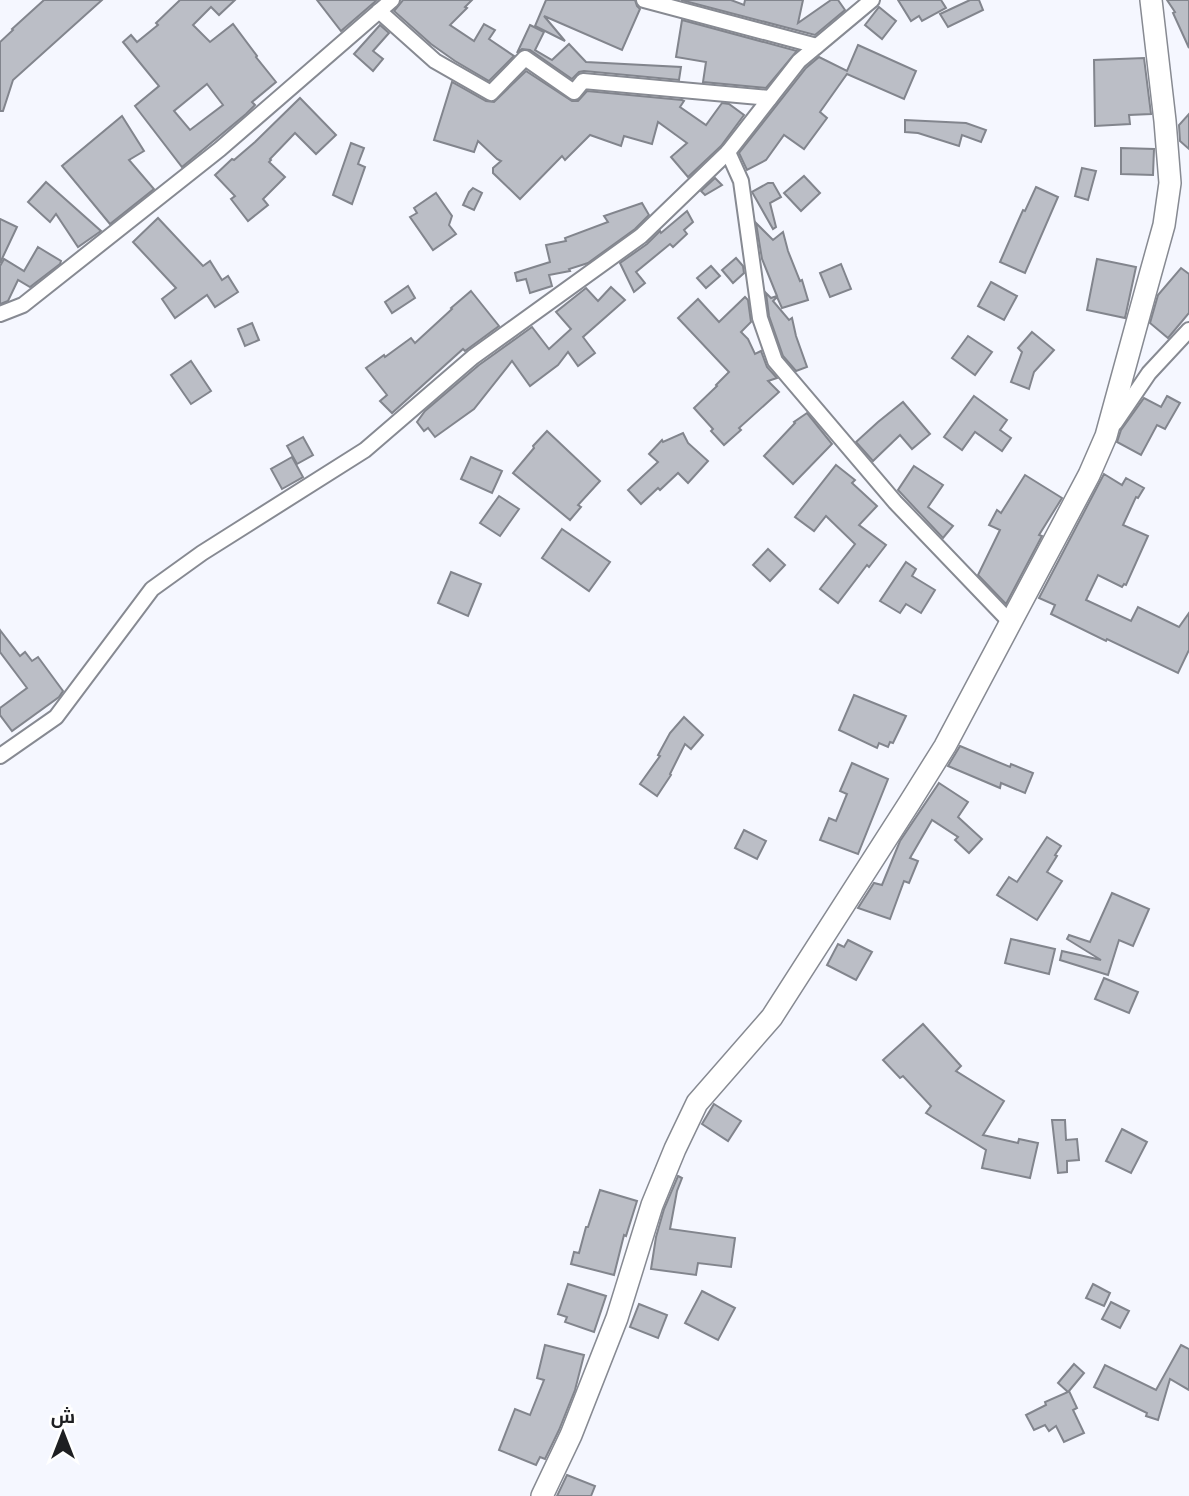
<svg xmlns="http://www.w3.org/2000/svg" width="1189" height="1496" font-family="Karla,Cairo,sans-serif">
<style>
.building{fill:#bbbec6;stroke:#82858d;stroke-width:2;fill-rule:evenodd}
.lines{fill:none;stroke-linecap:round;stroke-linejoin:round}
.street-casing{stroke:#878a92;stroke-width:18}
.secondary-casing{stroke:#878a92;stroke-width:24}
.street{stroke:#fff;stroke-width:14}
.secondary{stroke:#fff;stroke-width:21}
</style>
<rect width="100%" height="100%" fill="#f5f7ff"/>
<g class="building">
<polygon points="44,0 102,0 13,80 3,111 0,111 0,42 13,30 12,29"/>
<path d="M180 0H235L219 15 211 7 193 25 210 42 233 24 257 56 256 57 276 82 252 102 255 105 246 114 182 167 135 106 159 86 123 42 131 35 137 42 158 25 156 23ZM207 84 223 105 190 130 174 111Z"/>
<polygon points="317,0 377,0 341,31"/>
<polygon points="403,0 472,0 465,7 467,8 450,25 474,41 484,24 495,30 489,39 514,56 489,81 455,61 431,44 394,11"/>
<polygon points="546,0 635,0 637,6 640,9 622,50 544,16 565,41 535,26"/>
<polygon points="681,0 731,0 744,5 745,0 803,0 798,23 831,0 838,0 845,10 815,35"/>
<polygon points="898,0 941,0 946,8 922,21 919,16 911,21"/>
<polygon points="970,0 979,0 983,10 948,27 940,14"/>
<polygon points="1167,0 1189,0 1189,48 1173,13 1175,12"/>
<polygon points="879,7 896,21 882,39 865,25"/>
<polygon points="682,20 797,51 766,88 703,82 706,62 676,57"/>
<polygon points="380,25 389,33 373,51 383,59 373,71 354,54"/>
<polygon points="530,25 544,32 535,50 552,60 569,44 586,62 681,67 679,80 584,71 579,72 572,79 530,50 522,49 517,53"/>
<polygon points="858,45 916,71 904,99 847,74 820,112 827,118 804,149 784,135 766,160 747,170 739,153 806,68 819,57 847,71"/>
<polygon points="1144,58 1151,114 1129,115 1130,124 1095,126 1094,60"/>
<polygon points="526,71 572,101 578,101 587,91 682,100 684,101 680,107 706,125 722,103 729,104 744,115 721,146 688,177 671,157 687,143 658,122 652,144 624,136 621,146 590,135 565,160 562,156 520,199 493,173 493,168 501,161 497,159 478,141 474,152 434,140 452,82 486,101 494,102"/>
<polygon points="300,98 336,135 316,154 295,133 270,159 271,160 269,162 285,177 263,199 268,205 248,221 231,199 235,196 215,175 232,159 234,160 255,142"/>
<polygon points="1189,114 1189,149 1180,141 1179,125"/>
<polygon points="122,116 144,151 129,160 154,189 110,224 62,166"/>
<polygon points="905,120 966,123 986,130 981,142 962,135 959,146 918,133 905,132"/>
<polygon points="351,143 364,148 358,164 365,167 352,204 333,195"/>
<polygon points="1121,148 1154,149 1153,175 1121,174"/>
<polygon points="1082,168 1096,171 1088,200 1075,196"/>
<polygon points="804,176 820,193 801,211 784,193"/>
<polygon points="715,178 722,185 705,195 701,191"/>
<polygon points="46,182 101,231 78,247 56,214 50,222 28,202"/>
<polygon points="768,183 773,183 781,197 770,203 776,227 773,229 752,192"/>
<polygon points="1036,187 1058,197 1025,273 1000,262 1023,210 1025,211"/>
<polygon points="473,188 482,193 474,210 463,205 469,192"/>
<polygon points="436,193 452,216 449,225 456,234 433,250 410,217 417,213 414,208"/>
<polygon points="642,203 649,215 635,229 588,263 569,269 570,271 549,275 552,286 530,293 526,279 517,281 515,273 550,262 546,245 566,241 565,238 608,222 604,216"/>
<polygon points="687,211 693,222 684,230 687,234 673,247 670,244 636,272 645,283 634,292 620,263 647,244 660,231 661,233"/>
<polygon points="158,218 203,266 210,261 222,280 228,276 238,292 215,307 207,295 175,318 162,299 176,288 133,242"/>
<polygon points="0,219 17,227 0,263"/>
<polygon points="756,223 773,240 783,232 788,251 800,281 802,280 808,300 782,308 777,297 773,301 789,320 792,318 796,336 807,367 796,371 783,356 769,316 766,293 771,298 777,296 762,259"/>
<polygon points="38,247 61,261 60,264 30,287 18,280 8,301 0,304 0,266 4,259 24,271"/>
<polygon points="736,258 743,266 744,273 733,283 722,270"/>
<polygon points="1097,259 1136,267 1125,318 1087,310"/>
<polygon points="841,264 851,289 830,297 820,273"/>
<polygon points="711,266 720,276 706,288 697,278"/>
<polygon points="1181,268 1189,274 1189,313 1168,338 1150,323 1158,295"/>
<polygon points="991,282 1017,296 1004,320 978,306"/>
<polygon points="408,286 415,298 392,313 385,302"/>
<polygon points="611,287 625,300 583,337 595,353 578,366 568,352 558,365 530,386 512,361 474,409 435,437 428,428 424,431 417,422 425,411 479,365 532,327 549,349 571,329 556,312 586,288 598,301"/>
<polygon points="471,291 499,326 465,351 463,349 392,413 380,401 387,395 366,368 384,355 385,357 411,338 415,343 452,309 451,308"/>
<polygon points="745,297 748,300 751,322 741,332 748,339 755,354 761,351 767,367 777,378 768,381 779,392 739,428 741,430 724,445 711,431 713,429 694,408 717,386 716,385 729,372 678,318 698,299 719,322"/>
<polygon points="252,323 259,340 245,346 238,329"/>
<polygon points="1032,332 1054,350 1034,372 1029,389 1011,382 1022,352 1018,348"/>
<polygon points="968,336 992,352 975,375 952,358"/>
<polygon points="191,361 211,391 191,404 171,375"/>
<polygon points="974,396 1007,420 1000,430 1011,438 1002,451 975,432 962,450 944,437"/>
<polygon points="1167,396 1180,403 1165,429 1157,425 1141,455 1117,442 1121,430 1144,398 1161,407"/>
<polygon points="903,402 930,434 912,449 900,435 873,461 856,442 878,422"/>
<polygon points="807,413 832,444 793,484 764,456 795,423 794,422"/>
<polygon points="547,431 600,481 578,505 581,507 570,520 513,473 534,448 533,446"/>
<polygon points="683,433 688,443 708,461 688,483 678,473 660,490 658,488 641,504 628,490 658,462 649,454 662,440 663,442"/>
<polygon points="303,437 313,455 297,464 287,446"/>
<polygon points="292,457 303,477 282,489 271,469"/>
<polygon points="471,457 502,471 492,493 461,479"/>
<polygon points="836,465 855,480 852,483 877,506 859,525 886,545 869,567 867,565 838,603 820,589 855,544 826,516 814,531 795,517"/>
<polygon points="914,466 943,485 928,507 953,526 943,538 898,490"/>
<polygon points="1104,474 1122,485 1126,478 1144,488 1138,498 1136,497 1123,525 1148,536 1126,585 1124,584 1122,587 1098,575 1086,600 1131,621 1138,607 1179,627 1189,613 1189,650 1178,673 1107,639 1106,641 1051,614 1055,605 1039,598"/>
<polygon points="1025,475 1062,498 1039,535 1042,536 1006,604 978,575 1000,530 989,525 997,510 1001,513"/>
<polygon points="499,496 519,509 500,536 480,523"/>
<polygon points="562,529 610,562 589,591 542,558"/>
<polygon points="768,549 785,565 770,581 753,565"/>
<polygon points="906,562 916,569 912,576 935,590 921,613 906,604 900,613 880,601"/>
<polygon points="451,572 481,584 468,616 438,603"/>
<polygon points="0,630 20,656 25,652 32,661 38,657 63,691 59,697 12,731 0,715 0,708 27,688 0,652"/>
<polygon points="854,695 906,716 893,743 890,742 888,747 879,743 877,748 839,730"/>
<polygon points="684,717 703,735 691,749 685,744 670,774 671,775 657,796 640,784 660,756 658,755 670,733"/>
<polygon points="960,746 1010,767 1011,764 1033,773 1025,793 1001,783 1000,788 948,766"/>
<polygon points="852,763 888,779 858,854 820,840 829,818 836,821 847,794 840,791"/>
<polygon points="939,783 968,802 958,817 982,839 969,853 955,840 958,837 932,820 910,858 918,861 909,883 904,881 890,919 858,908 874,883 882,885 900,841"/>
<polygon points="744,830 766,841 757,859 735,848"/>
<polygon points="1047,837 1061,846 1055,855 1057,856 1047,872 1062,881 1037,920 997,895 1009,877 1017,882"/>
<polygon points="1112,893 1149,909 1133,946 1119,940 1108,975 1060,960 1062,951 1101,960 1067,939 1069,935 1090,942"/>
<polygon points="1011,939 1055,949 1049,974 1005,963"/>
<polygon points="848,940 872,952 856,980 827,965 838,944 844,947"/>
<polygon points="1104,978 1138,992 1129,1013 1095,999"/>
<polygon points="923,1024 961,1066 956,1071 1004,1101 983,1135 1018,1143 1019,1139 1038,1143 1030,1178 982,1168 986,1150 926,1113 931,1106 903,1076 900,1078 883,1060"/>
<polygon points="714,1104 741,1121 728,1141 702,1124"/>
<polygon points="1052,1120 1065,1120 1066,1140 1077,1139 1079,1160 1067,1161 1067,1172 1058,1173"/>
<polygon points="1122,1129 1147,1142 1131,1173 1106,1161"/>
<polygon points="678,1176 682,1178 677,1191 670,1229 735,1238 731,1267 698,1263 696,1275 651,1269 656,1237 664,1209"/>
<polygon points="600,1190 637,1201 626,1236 624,1235 614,1275 571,1264 574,1252 579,1253 586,1227 588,1227"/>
<polygon points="568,1284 606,1296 594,1332 565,1322 567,1317 558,1314"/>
<polygon points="1093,1284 1110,1293 1104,1306 1086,1298"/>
<polygon points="702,1291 735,1308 718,1340 685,1323"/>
<polygon points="1111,1302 1129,1311 1120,1328 1102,1319"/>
<polygon points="639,1304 667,1315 658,1338 630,1327"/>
<polygon points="545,1345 584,1355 575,1390 559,1430 545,1459 540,1457 536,1465 499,1450 515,1409 530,1415 544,1380 537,1378"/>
<polygon points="1181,1345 1189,1349 1189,1390 1170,1379 1158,1420 1146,1416 1147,1413 1094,1387 1105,1365 1156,1390"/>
<polygon points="1074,1364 1084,1373 1069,1391 1077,1408 1073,1410 1084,1433 1064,1442 1056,1426 1049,1431 1045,1425 1034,1430 1026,1415 1046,1405 1045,1402 1068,1392 1058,1383"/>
<polygon points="567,1475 595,1486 591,1496 557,1496"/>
</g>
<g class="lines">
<g class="street-casing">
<g id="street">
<polyline points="644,0 817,46"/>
<polyline points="379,11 435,61 491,93 525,58 574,92 583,81 770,98"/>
<polyline points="728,152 741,181 760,318 775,361 895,502 1011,623"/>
<polyline points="0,314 23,305 220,149 392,0"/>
<polyline points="1115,423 1149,373 1189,330"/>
<polyline points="0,756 56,717 152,589 202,553 365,450 473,357 641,236 728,152 799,61 872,0"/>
</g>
</g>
<g class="secondary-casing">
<polyline id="secondary" points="542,1496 571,1435 617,1318 652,1205 675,1149 697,1103 772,1017 910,802 945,746 1089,475 1106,436 1149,279 1164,225 1170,183 1165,121 1151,0"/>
</g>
<use href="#street" class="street"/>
<use href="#secondary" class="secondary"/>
</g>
<g transform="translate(63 1433)" stroke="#ffffff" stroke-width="5" paint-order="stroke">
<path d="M0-5L12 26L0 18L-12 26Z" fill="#1e1f22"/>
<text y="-10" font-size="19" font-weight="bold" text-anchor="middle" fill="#1e1f22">ش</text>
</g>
</svg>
